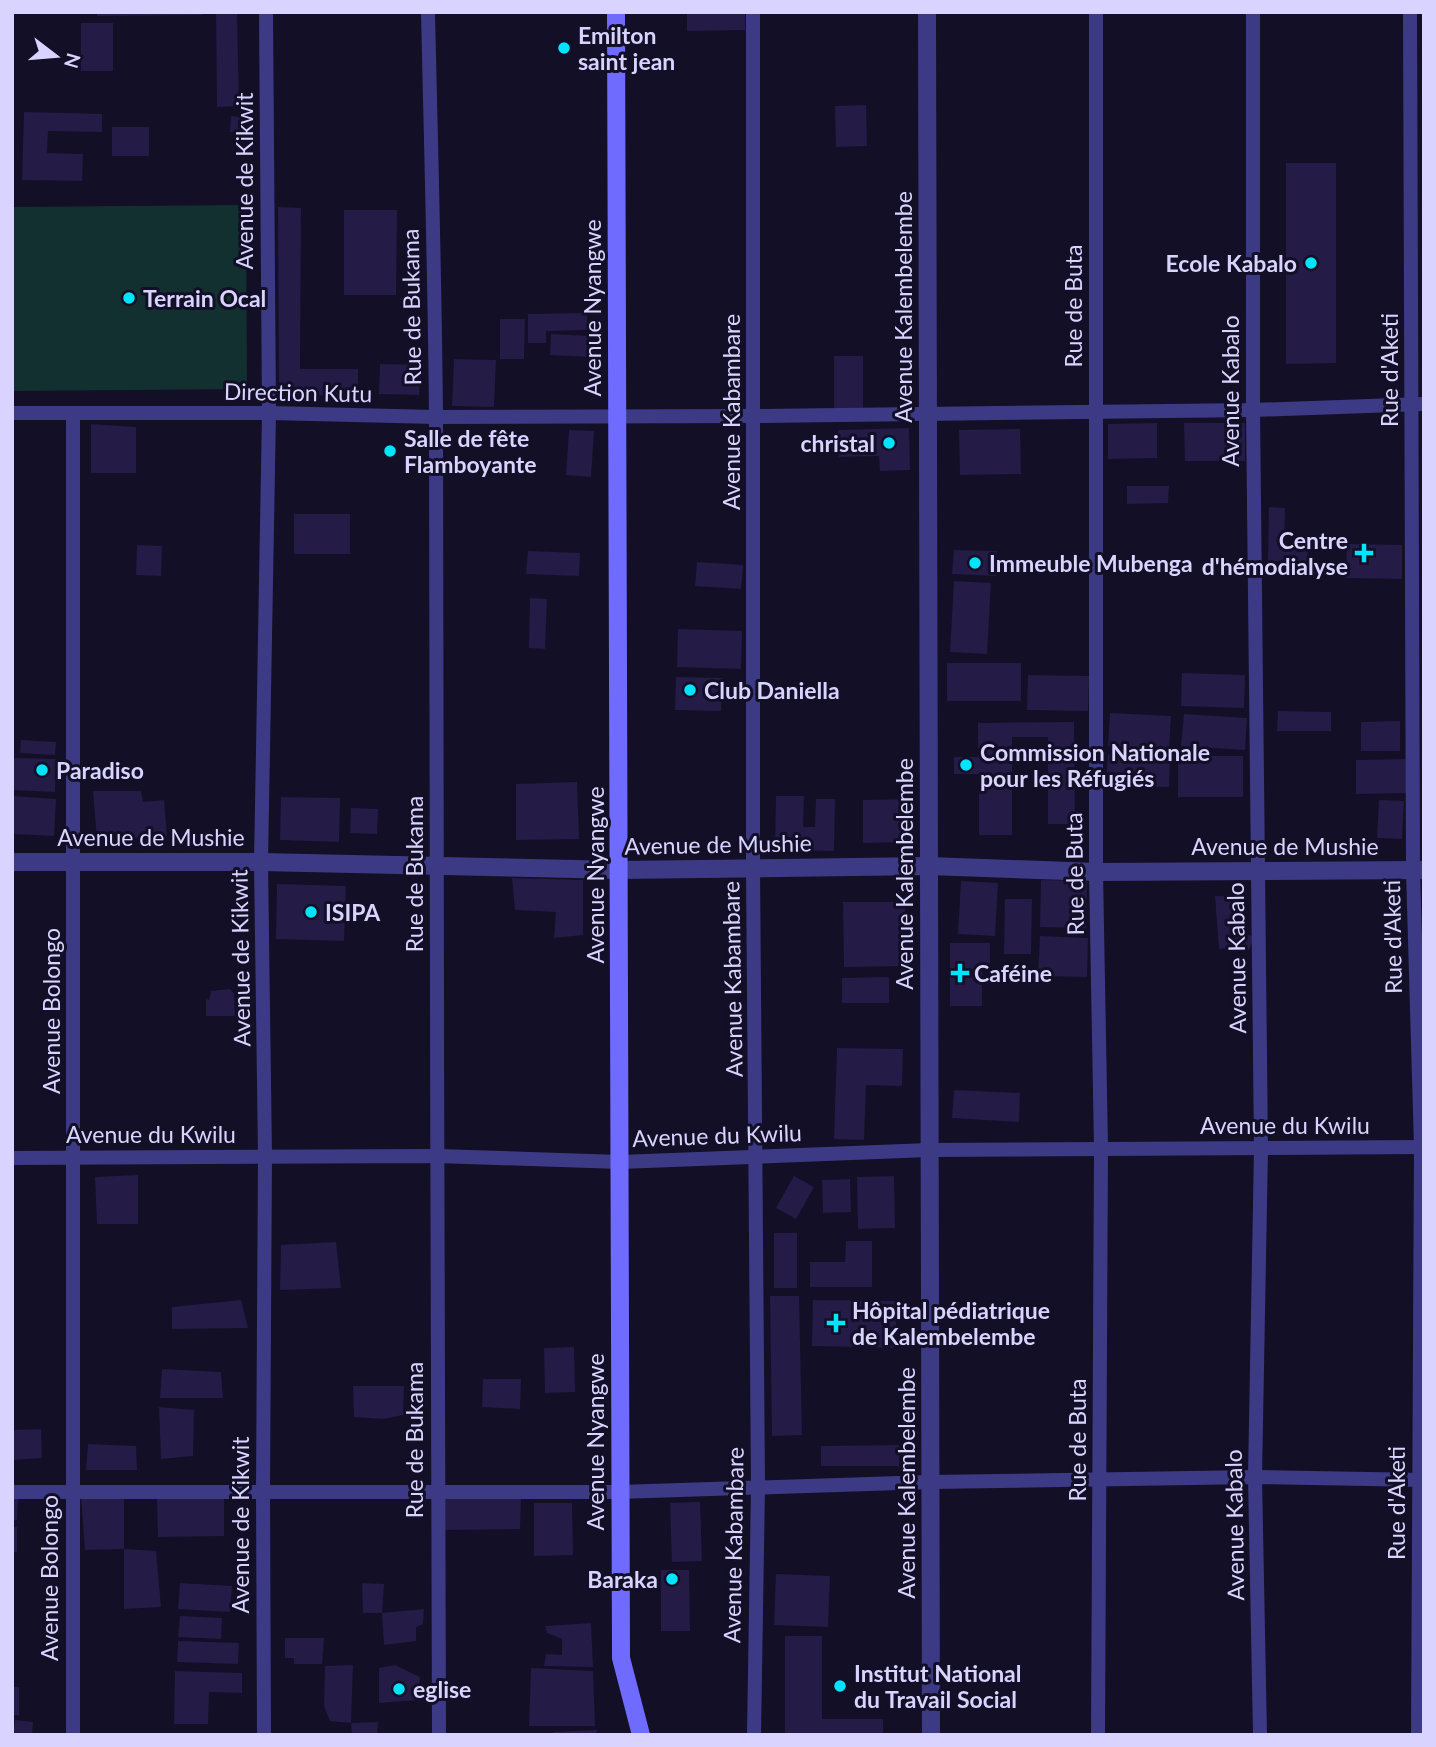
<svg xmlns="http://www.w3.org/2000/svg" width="1436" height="1747" font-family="Lato,sans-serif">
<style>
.green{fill:#12302f}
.building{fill:#241b47}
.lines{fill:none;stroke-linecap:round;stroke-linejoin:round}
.minor{stroke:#3d3a85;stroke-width:14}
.tertiary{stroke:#3d3a85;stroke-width:18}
.secondary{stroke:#6f6bff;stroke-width:18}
.poi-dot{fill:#00e5ff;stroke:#130f26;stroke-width:2.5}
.labels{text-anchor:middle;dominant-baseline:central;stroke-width:6;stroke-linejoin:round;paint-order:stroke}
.poi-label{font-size:23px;font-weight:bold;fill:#d9d4ff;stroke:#130f26;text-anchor:start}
.street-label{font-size:23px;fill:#d9d4ff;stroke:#130f26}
</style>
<rect width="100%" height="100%" fill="#130f26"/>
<polygon class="green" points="246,205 247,389 12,391 12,207"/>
<g class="building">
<polygon points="97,12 202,12 202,15 97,16"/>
<polygon points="216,12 237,12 239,106 217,107"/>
<polygon points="687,12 745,12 745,30 687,31"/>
<rect x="81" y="23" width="32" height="48"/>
<polygon points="866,105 867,146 836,147 835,106"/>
<polygon points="24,112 102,114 102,132 48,131 47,153 83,154 82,181 22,180"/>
<polygon points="231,116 241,117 240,132 230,132"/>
<rect x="112" y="127" width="37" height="29"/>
<polygon points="1286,163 1336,163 1336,363 1286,364"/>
<polygon points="278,207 301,208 300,369 358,369 358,395 279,396"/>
<polygon points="344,210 397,210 396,295 344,295"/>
<polygon points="587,313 587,330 546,331 546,343 528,343 528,314"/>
<polygon points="500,319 525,319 524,359 500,359"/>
<polygon points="551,334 591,336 590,357 550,355"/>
<rect x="834" y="356" width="29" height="52"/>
<polygon points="454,359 496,360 494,407 452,406"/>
<polygon points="380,364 420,365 419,395 379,394"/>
<polygon points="1157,423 1157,458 1108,459 1108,424"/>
<polygon points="1184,423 1245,423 1245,461 1185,461"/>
<polygon points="91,424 136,427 136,473 91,473"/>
<polygon points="909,428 910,470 880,471 879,456 839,457 838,430"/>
<polygon points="1020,429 1021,474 960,475 959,430"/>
<polygon points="569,430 594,431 591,477 566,475"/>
<polygon points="1127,486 1169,486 1168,503 1127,504"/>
<polygon points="1269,507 1285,508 1284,545 1308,546 1307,562 1268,561"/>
<rect x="294" y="514" width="56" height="40"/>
<polygon points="1347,544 1402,545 1402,579 1346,578"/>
<polygon points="137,545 162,546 161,576 136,575"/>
<polygon points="954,550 997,551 996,576 952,574"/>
<polygon points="528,551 580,553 579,576 526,574"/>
<polygon points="697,562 743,565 741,589 695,586"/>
<polygon points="954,581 991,583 987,654 950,652"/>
<polygon points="530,598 547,599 545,649 529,648"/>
<polygon points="678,629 742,631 741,669 677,667"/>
<rect x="947" y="663" width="74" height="38"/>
<polygon points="1182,673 1245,675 1244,708 1181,706"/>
<polygon points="1028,675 1089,676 1088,711 1027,710"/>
<polygon points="676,677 722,678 721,711 675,710"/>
<polygon points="1278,711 1331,712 1331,731 1277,731"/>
<polygon points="1110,713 1171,716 1169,749 1108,746"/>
<polygon points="1184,714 1247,718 1245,750 1181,746"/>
<polygon points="1400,721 1400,751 1361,751 1361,722"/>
<polygon points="1074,722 1075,824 1048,824 1048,737 1012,737 1012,835 979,835 979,774 954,774 954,757 978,757 978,723"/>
<polygon points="21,740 56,742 55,755 20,753"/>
<polygon points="1108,754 1170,756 1169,787 1106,785"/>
<rect x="1178" y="756" width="65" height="41"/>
<polygon points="12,758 56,759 55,792 12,790"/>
<polygon points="1409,759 1410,793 1356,794 1356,760"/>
<polygon points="577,782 579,839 516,840 516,784"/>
<polygon points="93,791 141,791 143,802 164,800 167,836 97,840"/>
<polygon points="12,796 56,799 54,836 12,834"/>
<polygon points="776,796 804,796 803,827 815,827 816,799 835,799 834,851 775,850"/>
<polygon points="281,797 340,798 339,842 280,840"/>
<polygon points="908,799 908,842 863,843 863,800"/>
<polygon points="1379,800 1404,801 1402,839 1377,838"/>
<polygon points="351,808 378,809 377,834 350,833"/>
<polygon points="512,878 583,880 583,935 554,938 556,912 515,910"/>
<polygon points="1041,880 1087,881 1086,928 1040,927"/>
<polygon points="961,881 998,883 995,936 958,934"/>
<polygon points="277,884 346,886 344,941 276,939"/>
<polygon points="1215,896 1245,897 1243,933 1254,937 1249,950 1234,947 1219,949"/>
<polygon points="1005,899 1032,899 1031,954 1004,954"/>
<polygon points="843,902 905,902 906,966 844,967"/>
<polygon points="1040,936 1088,938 1087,977 1038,976"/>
<polygon points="950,943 990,943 990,968 982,968 982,1006 950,1006"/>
<polygon points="889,977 889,1003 842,1003 842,978"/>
<polygon points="230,989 234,994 235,1016 206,1016 206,999 209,1000 211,991"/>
<polygon points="837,1048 903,1049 902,1086 866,1085 864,1140 834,1139"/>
<polygon points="954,1090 1020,1093 1019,1122 952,1118"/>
<polygon points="138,1175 138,1224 97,1224 95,1177"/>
<polygon points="794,1176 814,1187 796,1219 776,1208"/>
<polygon points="894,1176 895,1228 858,1229 857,1177"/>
<polygon points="850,1179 851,1212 823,1213 822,1180"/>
<rect x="774" y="1233" width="23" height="55"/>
<polygon points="846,1241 872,1241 872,1287 810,1287 810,1262 845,1262"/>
<polygon points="336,1242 341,1288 280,1290 281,1245"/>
<polygon points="770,1296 799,1296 802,1435 772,1436"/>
<polygon points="241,1300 248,1328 172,1329 172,1307"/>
<polygon points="813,1300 896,1301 896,1348 812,1346"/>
<polygon points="574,1347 575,1392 545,1393 544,1348"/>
<polygon points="162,1369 221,1372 223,1398 160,1398"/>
<polygon points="483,1379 521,1379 520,1409 482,1407"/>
<polygon points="353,1386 404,1386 403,1415 383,1419 354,1417"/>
<polygon points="159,1407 194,1410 193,1456 161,1459"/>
<polygon points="41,1429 42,1458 12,1460 12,1430"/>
<polygon points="88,1444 136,1446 137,1470 86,1470"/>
<polygon points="899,1445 899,1466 821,1466 821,1446"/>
<polygon points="81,1497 124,1497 124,1549 85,1550"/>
<polygon points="444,1497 521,1498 520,1529 444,1530"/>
<polygon points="12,1498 18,1498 17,1520 12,1521"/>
<polygon points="59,1498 59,1514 45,1516 44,1499"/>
<polygon points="224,1498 224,1536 158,1537 157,1499"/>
<polygon points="700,1502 702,1561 672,1562 670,1503"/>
<polygon points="534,1503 572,1503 573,1555 534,1556"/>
<rect x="12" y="1527" width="5" height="25"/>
<polygon points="124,1549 156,1551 161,1607 124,1609"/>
<polygon points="661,1570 689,1570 690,1631 661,1631"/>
<polygon points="776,1574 830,1576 828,1627 774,1625"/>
<polygon points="180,1583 232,1586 230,1612 178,1609"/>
<polygon points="362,1583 384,1584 382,1613 363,1613"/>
<polygon points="424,1609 423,1624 416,1627 416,1641 384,1645 382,1613"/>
<polygon points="180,1616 222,1618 221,1639 178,1637"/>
<polygon points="591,1623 593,1667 544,1666 546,1654 562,1655 562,1639 547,1633 545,1626"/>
<polygon points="785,1636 822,1636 822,1719 883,1719 883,1735 785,1735"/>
<polygon points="285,1638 324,1638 322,1664 294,1664 294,1658 285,1658"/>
<polygon points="178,1641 239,1643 238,1664 177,1662"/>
<polygon points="353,1665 351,1723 330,1721 324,1706 325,1666"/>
<polygon points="395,1665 420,1677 418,1700 379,1703 379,1668"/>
<polygon points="531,1668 593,1671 595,1726 529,1726"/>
<polygon points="175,1671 242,1673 242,1693 209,1692 208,1724 174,1724"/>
<rect x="12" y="1687" width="7" height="28"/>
<polygon points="15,1720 33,1722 32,1735 13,1735"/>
<polygon points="378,1722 377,1735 352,1735 351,1723"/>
<polygon points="598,1730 594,1735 553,1735 553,1732"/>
</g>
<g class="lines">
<g class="minor">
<path d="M428 12C431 148 435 283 436 419 440 858 434 1296 439 1735"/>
<polyline points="753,12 753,869 758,1486 754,1735"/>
<polyline points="1096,12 1096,872 1101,1148 1098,1735"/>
<polyline points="1253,12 1253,410 1261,1148 1255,1477 1260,1735"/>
<polyline points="1410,12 1413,870 1421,1147 1418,1735"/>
<polyline points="12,413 269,413 436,417 754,416 1253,410 1424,404"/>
<polyline points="12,1158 438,1156 620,1162 929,1150 1424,1147"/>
<polyline points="12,1492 619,1492 930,1482 1255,1477 1424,1480"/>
<polyline points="73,1735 73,414"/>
<polyline points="264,1735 263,1491 265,1156 261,862 269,413 266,12"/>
</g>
<g class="tertiary">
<polyline points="927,12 931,1735"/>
<polyline points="12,862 261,862 619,870 929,866 1096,872 1424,870"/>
</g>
<polyline class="secondary" points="616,12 621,1658 641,1735"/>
</g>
<g class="poi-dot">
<circle cx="564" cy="48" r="7"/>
<circle cx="1311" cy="263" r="7"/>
<circle cx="129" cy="298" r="7"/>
<circle cx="889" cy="443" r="7"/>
<circle cx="390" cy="451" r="7"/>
<path d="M1360.5 542.5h7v7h7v7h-7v7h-7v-7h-7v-7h7z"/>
<circle cx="975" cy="563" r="7"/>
<circle cx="690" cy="690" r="7"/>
<circle cx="966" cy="765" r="7"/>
<circle cx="42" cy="770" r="7"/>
<circle cx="311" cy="912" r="7"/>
<path d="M956.5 962.5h7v7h7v7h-7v7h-7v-7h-7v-7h7z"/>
<path d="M832.5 1312.5h7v7h7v7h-7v7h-7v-7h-7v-7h7z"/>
<circle cx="672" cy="1579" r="7"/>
<circle cx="840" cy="1686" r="7"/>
<circle cx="399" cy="1689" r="7"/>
</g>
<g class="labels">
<g class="poi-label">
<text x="578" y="35">Emilton<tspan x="578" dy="26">saint jean</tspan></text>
<text x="1297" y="263" text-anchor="end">Ecole Kabalo</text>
<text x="143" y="298">Terrain Ocal</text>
<text x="404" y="438">Salle de fête<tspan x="404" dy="26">Flamboyante</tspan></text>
<text x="875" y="443" text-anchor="end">christal</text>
<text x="1348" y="540" text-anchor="end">Centre<tspan x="1348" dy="26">d'hémodialyse</tspan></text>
<text x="989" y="563">Immeuble Mubenga</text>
<text x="704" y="690">Club Daniella</text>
<text x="980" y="752">Commission Nationale<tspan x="980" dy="26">pour les Réfugiés</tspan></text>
<text x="56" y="770">Paradiso</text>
<text x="325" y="912">ISIPA</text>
<text x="974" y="973">Caféine</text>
<text x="852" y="1310">Hôpital pédiatrique<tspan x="852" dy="26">de Kalembelembe</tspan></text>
<text x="658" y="1579" text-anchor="end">Baraka</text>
<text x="854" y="1673">Institut National<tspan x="854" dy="26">du Travail Social</tspan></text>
<text x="413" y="1689">eglise</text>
</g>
<g class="street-label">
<text transform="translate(244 181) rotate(-90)">Avenue de Kikwit</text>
<text transform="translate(1073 306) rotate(-90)">Rue de Buta</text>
<text transform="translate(411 307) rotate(-91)">Rue de Bukama</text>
<text transform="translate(903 307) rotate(-90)">Avenue Kalembelembe</text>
<text transform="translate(592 308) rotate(-90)">Avenue Nyangwe</text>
<text transform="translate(1389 370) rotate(-90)">Rue d'Aketi</text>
<text transform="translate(1230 391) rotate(-90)">Avenue Kabalo</text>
<text transform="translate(298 392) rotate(1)">Direction Kutu</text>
<text transform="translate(731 412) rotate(-90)">Avenue Kabambare</text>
<text x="151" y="837">Avenue de Mushie</text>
<text transform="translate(718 844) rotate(-1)">Avenue de Mushie</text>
<text x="1285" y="846">Avenue de Mushie</text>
<text transform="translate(414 874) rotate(-90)">Rue de Bukama</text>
<text transform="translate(904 874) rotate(-90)">Avenue Kalembelembe</text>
<text transform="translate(1074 874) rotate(-91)">Rue de Buta</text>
<text transform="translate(595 875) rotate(-90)">Avenue Nyangwe</text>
<text transform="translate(1392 937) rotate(-91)">Rue d'Aketi</text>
<text transform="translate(240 958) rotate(-91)">Avenue de Kikwit</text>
<text transform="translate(1236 958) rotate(-91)">Avenue Kabalo</text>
<text transform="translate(732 979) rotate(-91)">Avenue Kabambare</text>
<text transform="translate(51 1011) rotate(-90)">Avenue Bolongo</text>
<text x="1285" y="1125">Avenue du Kwilu</text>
<text x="151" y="1134">Avenue du Kwilu</text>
<text transform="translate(717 1135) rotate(-2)">Avenue du Kwilu</text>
<text transform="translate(414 1440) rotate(-90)">Rue de Bukama</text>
<text transform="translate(1077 1440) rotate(-90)">Rue de Buta</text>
<text transform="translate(595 1442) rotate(-90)">Avenue Nyangwe</text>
<text transform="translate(906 1483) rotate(-90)">Avenue Kalembelembe</text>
<text transform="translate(1396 1503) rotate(-90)">Rue d'Aketi</text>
<text transform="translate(240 1525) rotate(-90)">Avenue de Kikwit</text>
<text transform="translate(1234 1525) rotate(-91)">Avenue Kabalo</text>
<text transform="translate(733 1545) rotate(-89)">Avenue Kabambare</text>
<text transform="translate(49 1578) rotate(-90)">Avenue Bolongo</text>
</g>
</g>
<rect width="1436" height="1747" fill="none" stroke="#d9d4ff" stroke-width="28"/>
<g transform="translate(56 56) rotate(106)" stroke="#130f26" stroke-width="5" paint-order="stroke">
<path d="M0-5L12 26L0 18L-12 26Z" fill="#d9d4ff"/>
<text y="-10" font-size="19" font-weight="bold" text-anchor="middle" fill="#d9d4ff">N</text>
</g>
</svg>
